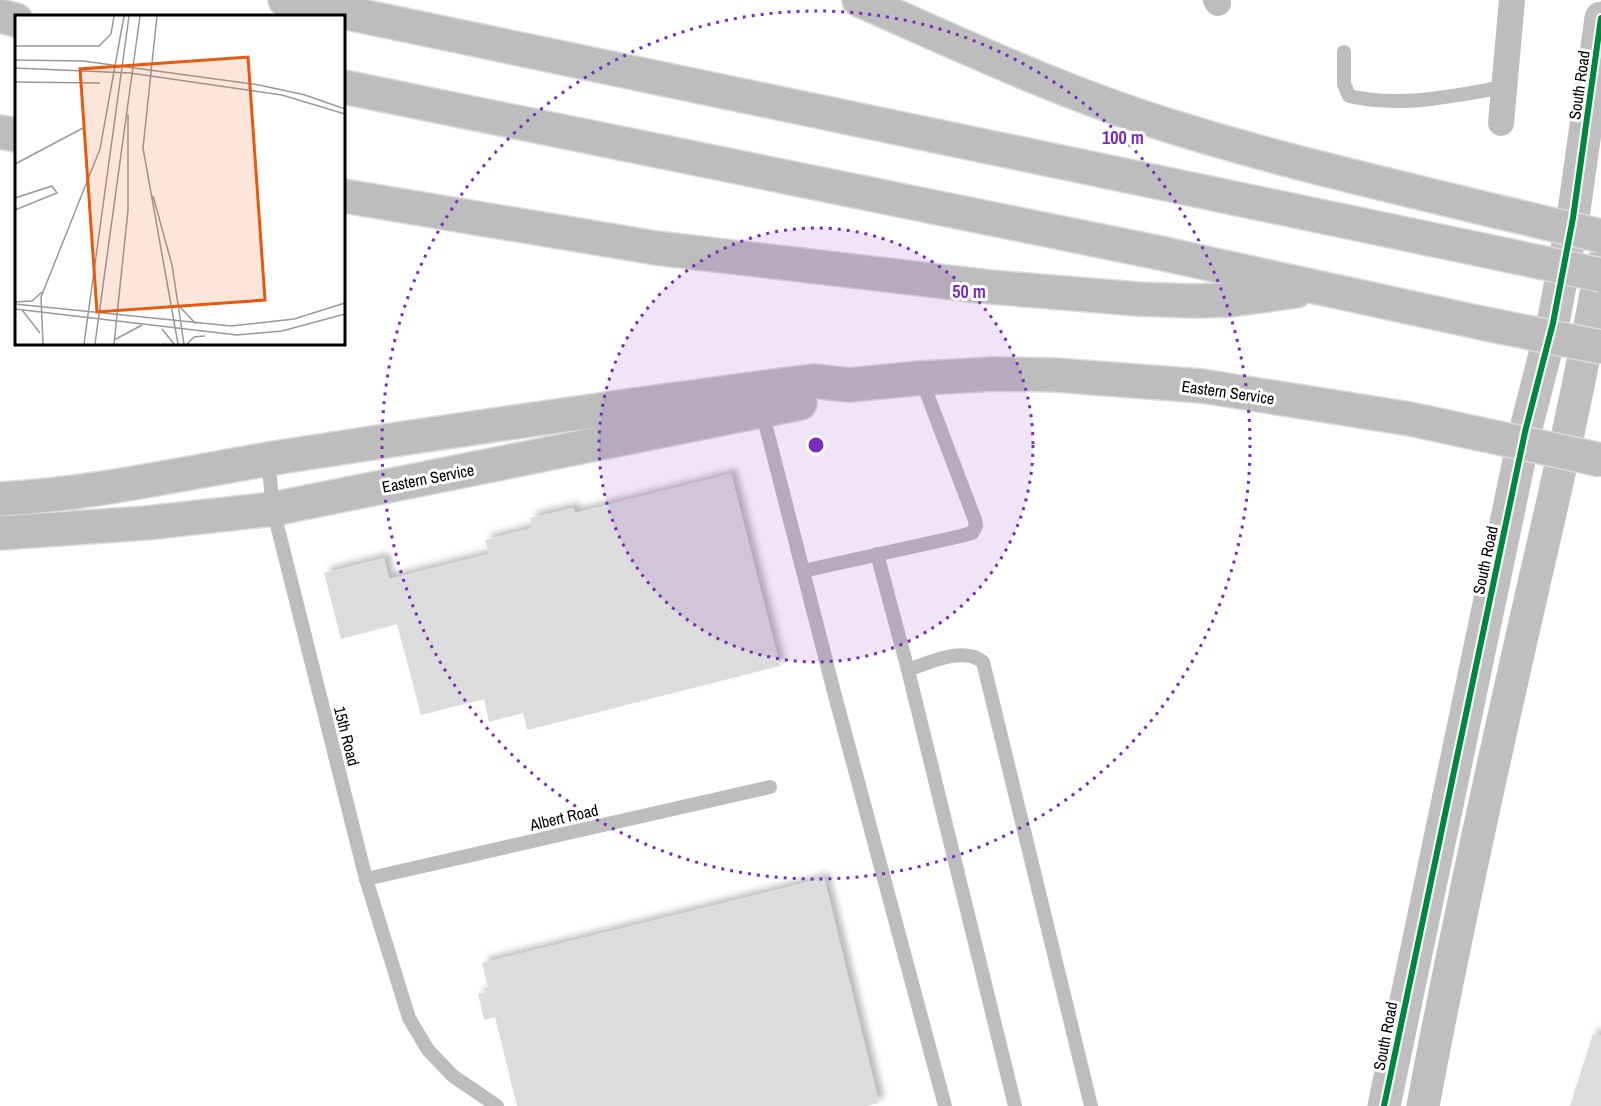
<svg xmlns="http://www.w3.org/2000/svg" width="1601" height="1106" font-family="'Archivo Narrow',sans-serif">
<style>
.building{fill:#dcdcdc;filter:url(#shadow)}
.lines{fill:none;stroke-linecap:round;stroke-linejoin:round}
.primary-casing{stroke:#dbdbdb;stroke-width:36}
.highway-casing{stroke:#dbdbdb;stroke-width:36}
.lane{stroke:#bdbdbd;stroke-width:14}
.street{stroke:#bdbdbd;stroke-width:26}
.secondary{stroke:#bfbfbf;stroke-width:33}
.primary{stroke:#bdbdbd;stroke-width:33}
.highway{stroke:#bdbdbd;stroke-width:33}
.primary-bridge-casing{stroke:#dbdbdb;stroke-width:36;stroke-linecap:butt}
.highway-bridge-casing{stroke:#dbdbdb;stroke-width:36;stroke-linecap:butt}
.primary-bridge{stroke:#bdbdbd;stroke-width:33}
.highway-bridge{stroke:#bdbdbd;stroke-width:33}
.cycleway-casing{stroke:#fff;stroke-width:10}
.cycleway{stroke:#00873e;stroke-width:6}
.ring{fill:none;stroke:#7b2cbf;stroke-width:3;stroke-dasharray:3 6}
.labels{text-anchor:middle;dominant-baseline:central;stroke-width:6;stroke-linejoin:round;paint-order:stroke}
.street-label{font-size:16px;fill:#000;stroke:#fff}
.inset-road{fill:none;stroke:#999;stroke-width:1.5}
.view{fill:#e8590c;fill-opacity:0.15;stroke:#e8590c;stroke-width:3}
.inset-edge{fill:none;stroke:#000;stroke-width:3}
.centre{fill:#7b2cbf;stroke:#fff;stroke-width:3}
.ring-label{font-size:18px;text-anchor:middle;font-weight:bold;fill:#7b2cbf;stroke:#fff;stroke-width:6;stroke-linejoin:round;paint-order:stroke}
</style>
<defs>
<filter id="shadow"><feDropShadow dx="5.5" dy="-5.5" stdDeviation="3" flood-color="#0004"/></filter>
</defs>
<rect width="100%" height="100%" fill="#fff"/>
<g class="building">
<polygon points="731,474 780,666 527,730 523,713 489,722 484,699 421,715 397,624 341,639 324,573 384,558 389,579 489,554 485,540 532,528 530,518 573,508 575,513"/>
<polygon points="824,878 879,1103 867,1106 517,1106 495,1017 484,1020 478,994 489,991 482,963"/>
<polygon points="1593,1034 1601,1036 1601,1106 1570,1106"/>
</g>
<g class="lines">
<g class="primary-casing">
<g id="primary">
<path d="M0 499C97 494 192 471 287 456 462 429 637 404 813 381L849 385 921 378 995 374 1055 375 1202 386 1410 419"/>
<polyline points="0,533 146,523 273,509 800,403"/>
</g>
</g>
<g class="highway-casing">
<g id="highway">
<polyline points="285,0 1487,251"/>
<path d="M859 0C961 45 1063 93 1170 126 1278 160 1389 185 1499 212"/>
<polyline points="0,16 16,20"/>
<polyline points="344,87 1155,252 1486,324"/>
<polyline points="0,132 16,135"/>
<polyline points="344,196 656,248 990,287 1138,299 1193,301 1231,300 1296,291"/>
</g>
</g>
<g class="lane">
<path d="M1344 52V84L1349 96C1402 108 1452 96 1504 87"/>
<polyline points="762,411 834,692 945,1106"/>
<polyline points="268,459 273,509 366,879 409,1018 428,1050 453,1076 497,1106"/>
<polyline points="877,554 908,670 1015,1106"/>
<polyline points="803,571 961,536 972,533 976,526 975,520 921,378"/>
<path d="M908 670C930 662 964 646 983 662L1091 1106"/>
<polyline points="366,879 770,787"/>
</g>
<g class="street">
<polyline points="1216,0 1218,3"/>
<polyline points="1501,123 1512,0"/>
</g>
<g class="secondary">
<polyline points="1384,1106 1525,432 1553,323 1573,218 1601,18"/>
<path d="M1423 1106C1456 929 1495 754 1535 579 1559 475 1583 371 1601 265"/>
</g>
<use href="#primary" class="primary"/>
<use href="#highway" class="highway"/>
<g class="primary-bridge-casing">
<polyline id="primary-bridge" points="1410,419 1601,460"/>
</g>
<g class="highway-bridge-casing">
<g id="highway-bridge">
<polyline points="1499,212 1601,236"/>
<polyline points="1487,251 1601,275"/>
<polyline points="1486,324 1601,347"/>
</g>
</g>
<use href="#primary-bridge" class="primary-bridge"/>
<use href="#highway-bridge" class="highway-bridge"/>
<g class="cycleway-casing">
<polyline id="cycleway" points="1384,1106 1525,432 1553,323 1573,218 1601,18"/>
</g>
<use href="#cycleway" class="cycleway"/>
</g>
<circle cx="816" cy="445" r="217" fill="#7b2cbf" fill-opacity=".12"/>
<g class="ring">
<circle cx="816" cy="445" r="217"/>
<circle cx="816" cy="445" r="434"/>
</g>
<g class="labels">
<g class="street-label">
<text transform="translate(1579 85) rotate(-82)">South Road</text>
<text transform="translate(1228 392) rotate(8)">Eastern Service</text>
<text transform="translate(428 478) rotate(-11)">Eastern Service</text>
<text transform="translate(1485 560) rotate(-78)">South Road</text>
<text transform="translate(347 736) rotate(76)">15th Road</text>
<text transform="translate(564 817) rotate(-13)">Albert Road</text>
<text transform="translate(1385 1036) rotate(-79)">South Road</text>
</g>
</g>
<g transform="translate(15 15)">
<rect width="330" height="330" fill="#fff"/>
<path class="inset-road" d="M142 1 128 133 163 329M0 31H84L96 19 99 1M0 45 68 46 244 70 290 80 330 94M0 53 115 58 267 80 330 99M0 67 85 68M0 149 70 112M138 181 157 250 169 329M0 183 37 171 42 178 0 195M0 287 17 286 27 277M0 289 216 311 279 304 330 288M165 292 181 309M0 294 222 320 267 316 330 299M7 295 25 318M147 314 159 329M99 325 127 310M28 329 26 282 85 134 109 1M69 329 114 1M80 329 125 1M99 329 113 195V99M172 329 179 322 190 321"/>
<path class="view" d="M233 42 250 285 82 297 65 54Z"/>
<rect width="330" height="330" class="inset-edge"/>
</g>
<circle cx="816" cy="445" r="9" class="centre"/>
<g class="ring-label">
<text x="1123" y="144">100 m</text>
<text x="969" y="298">50 m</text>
</g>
</svg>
